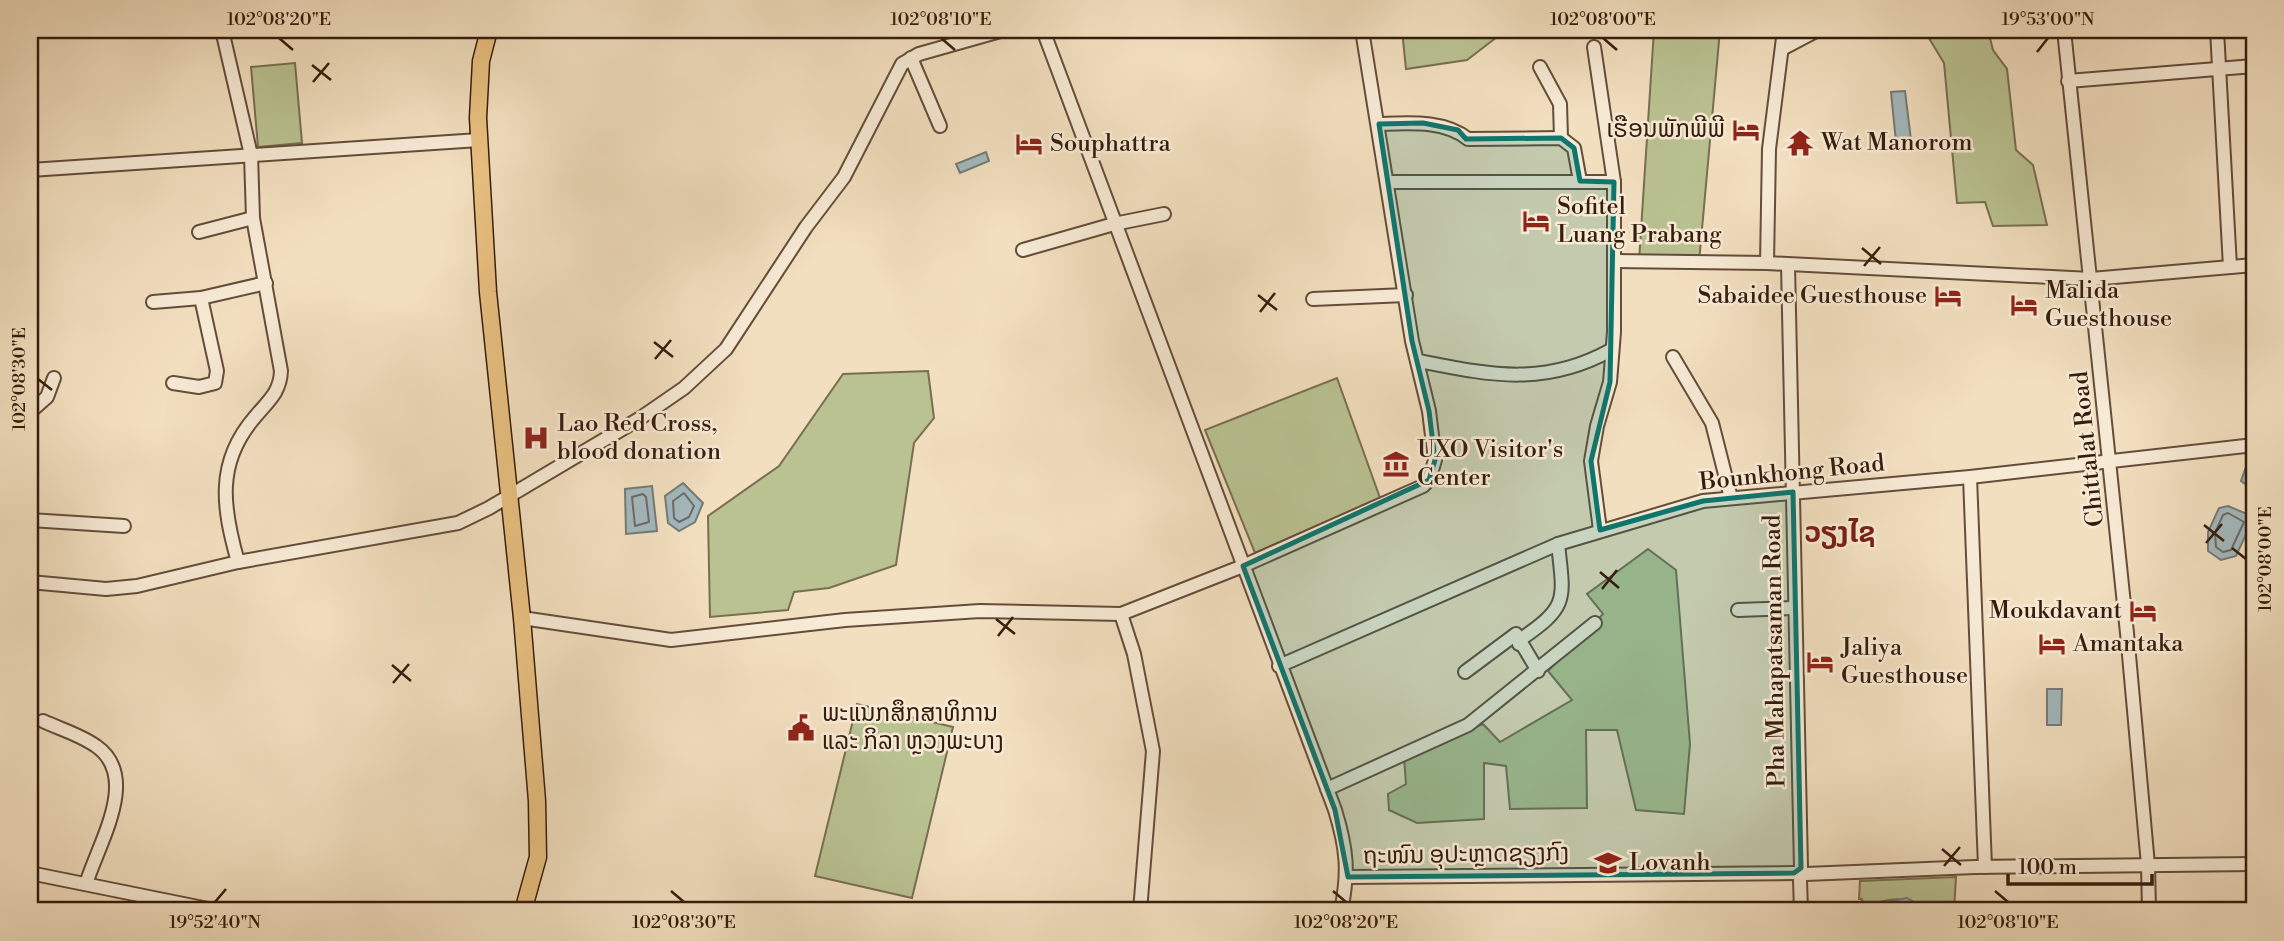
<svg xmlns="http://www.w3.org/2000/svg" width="2284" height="941" font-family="'Libre Bodoni','Noto Sans Lao',serif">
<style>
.green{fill:#bac292;stroke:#786f50;stroke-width:2}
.water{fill:#a2b9be;stroke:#767a77;stroke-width:2}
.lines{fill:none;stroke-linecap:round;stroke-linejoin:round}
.shore{stroke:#6c6a66;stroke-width:2}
.minor-casing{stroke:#644d3a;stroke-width:16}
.major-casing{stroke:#351c0d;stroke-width:19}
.minor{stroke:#f7ead5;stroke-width:12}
.major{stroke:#e9c080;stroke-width:16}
.marked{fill:#0f766e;fill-opacity:0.2;stroke:#0f766e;stroke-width:5;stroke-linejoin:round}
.ticks{fill:none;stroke:#351c0d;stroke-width:2.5}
.labels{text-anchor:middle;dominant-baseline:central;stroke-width:5;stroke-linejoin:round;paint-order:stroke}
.poi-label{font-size:24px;fill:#351c0d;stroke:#f7ead5;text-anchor:start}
.street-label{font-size:24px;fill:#351c0d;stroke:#f7ead5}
.quarter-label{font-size:28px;font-weight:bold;fill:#7a1f14;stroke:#f7ead5}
.neatline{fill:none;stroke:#351c0d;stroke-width:2.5}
.ticks-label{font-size:18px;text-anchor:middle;fill:#351c0d}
</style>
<rect width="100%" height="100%" fill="#f2dfbf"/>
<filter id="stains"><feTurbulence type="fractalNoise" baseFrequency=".00286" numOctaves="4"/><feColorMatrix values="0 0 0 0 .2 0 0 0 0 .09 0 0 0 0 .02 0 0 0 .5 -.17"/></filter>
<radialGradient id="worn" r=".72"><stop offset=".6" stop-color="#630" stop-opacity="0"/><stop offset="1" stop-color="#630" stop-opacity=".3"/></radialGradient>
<g class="green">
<polygon points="1402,30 1506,30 1467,60 1406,69"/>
<polygon points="1654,30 1720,30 1699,262 1639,261"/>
<polygon points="1924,30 1988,30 1993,50 2007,69 2016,150 2033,165 2047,225 1993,226 1985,202 1957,203 1944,63"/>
<polygon points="295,63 302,143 258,147 251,67"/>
<polygon points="928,371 934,418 914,443 896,565 829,588 794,592 788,610 710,617 708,516 779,466 843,374"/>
<polygon points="1337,378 1380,498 1255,553 1205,430"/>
<polygon points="1648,549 1676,570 1690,744 1684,814 1636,810 1617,730 1586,730 1587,808 1510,809 1506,766 1484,763 1484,819 1417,823 1389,810 1388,794 1406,784 1404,757 1483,724 1500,742 1572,700 1548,671 1603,614 1587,594"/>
<polygon points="857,704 953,727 912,898 815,876"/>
<path d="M1956 877 1954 911H1919C1908 891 1882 902 1863 906L1862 899H1859L1860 881Z"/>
</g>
<g class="water">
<polygon points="1905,91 1911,140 1896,142 1891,92"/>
<polygon points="986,152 989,161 960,173 956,164"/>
<polygon points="2254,463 2254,491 2241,481 2247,464"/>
<polygon points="683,483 703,503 695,522 679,531 668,523 665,496"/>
<polygon points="652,486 657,531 626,534 625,489"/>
<polygon points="2228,506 2254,517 2236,556 2221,560 2208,551 2208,532 2219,508"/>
<polygon points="2047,689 2062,689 2061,725 2047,725"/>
<polygon points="1907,898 1914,902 1919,911 1862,911 1863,906"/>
</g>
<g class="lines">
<g class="shore">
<polygon points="684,493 694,506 689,517 679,522 674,518 673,501"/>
<polygon points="643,494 646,497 649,522 635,526 632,497"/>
<polygon points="2228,513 2244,522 2231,550 2223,552 2216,547 2215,533 2223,515"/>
</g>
<g class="minor-casing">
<g id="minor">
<path d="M222 30 251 155 253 218 281 371C280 393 268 401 255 417 215 463 223 509 238 562"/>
<path d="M1043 30 1335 810C1347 849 1349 872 1341 911"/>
<polyline points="2064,30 2127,633 2148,865 2149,911"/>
<polyline points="2217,30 2230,267"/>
<polyline points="1594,47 1614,182 1614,332 1610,382 1597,426 1591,461 1600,530"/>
<polyline points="1782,49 1818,30"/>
<polyline points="911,58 940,126"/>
<polyline points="1540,67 1560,104 1561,138"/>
<polyline points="2068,81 2254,66"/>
<path d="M1379 124C1410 123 1444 120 1468 139L1561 138 1574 148 1580 181"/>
<polyline points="30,170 479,140"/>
<polyline points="1387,182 1614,182"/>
<polyline points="199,232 253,218"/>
<polyline points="1023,250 1114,224 1164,214"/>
<polyline points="1614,261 1767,263 2091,279 2254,265"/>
<polyline points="1767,263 1769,149 1784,30"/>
<polyline points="1788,265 1801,868"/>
<polyline points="1313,299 1406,295"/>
<polyline points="153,302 201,298 266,283"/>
<polyline points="1673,357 1712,423 1731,498"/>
<path d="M1419 361C1490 375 1544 387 1611 350"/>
<polyline points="173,383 199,387 215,383 217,371 201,298"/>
<polyline points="30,412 47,397 54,378"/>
<polyline points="1970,477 1985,867"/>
<polyline points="30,520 124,526"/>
<polyline points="30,582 106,589 137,586 238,562 458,523 489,508 639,419 684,388 726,349 806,227 844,177 902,64 919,54 1004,30"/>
<polyline points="1738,610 1794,608"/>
<polyline points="1121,614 1134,654 1153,751 1140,911"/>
<polyline points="522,618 671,640 845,620 980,611 1121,614 1243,566 1423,486 1429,480 1435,460 1429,411 1412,341 1362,30"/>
<path d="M1519 644 1521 639C1569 606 1564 600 1558 544"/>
<polyline points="1279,666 1558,544 1703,501 1970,477 2254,445"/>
<polyline points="1465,672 1516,634 1538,671"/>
<path d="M43 721C60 729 81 735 96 746 141 777 98 844 86 884"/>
<polyline points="1327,789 1468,725 1595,623"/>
<polyline points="30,873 218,911"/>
<polyline points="1806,874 1975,867 2254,864"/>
<polyline points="1348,877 1794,873"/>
<polyline points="1800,880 1801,911"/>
</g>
</g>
<g class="major-casing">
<polyline id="major" points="489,30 481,61 478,118 488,292 522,618 537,801 538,857 523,911"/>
</g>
<use href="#minor" class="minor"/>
<use href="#major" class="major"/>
</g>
<path class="marked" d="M1423 123 1458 130 1466 139 1561 138 1574 148 1580 181 1614 182 1610 382 1591 461 1600 530 1703 501 1793 492 1801 868 1794 873 1348 877 1335 810 1243 566 1429 480 1435 460 1429 411 1412 341 1379 124Z"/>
<path class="ticks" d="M279 38 293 50M941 38 955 50M1603 38 1617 50M2037 52 2048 38M312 65 331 80M313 82 329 63M1862 248 1881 264M1864 266 1880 247M1258 295 1277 310M1260 312 1275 293M654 342 673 357M655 359 671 340M38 379 52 390M2204 525 2224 541M2206 543 2222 524M2232 548 2246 559M1600 572 1619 588M1602 589 1617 570M996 619 1015 634M998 636 1013 617M392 665 411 681M393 683 409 664M1942 849 1961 865M1944 866 1960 847M671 891 684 902M1333 891 1346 902M1995 891 2008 902M215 902 226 889"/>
<defs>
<g id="hotel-bare" transform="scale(2.1)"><path d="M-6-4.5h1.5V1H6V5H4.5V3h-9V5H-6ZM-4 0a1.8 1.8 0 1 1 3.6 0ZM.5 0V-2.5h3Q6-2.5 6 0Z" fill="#8f2418" stroke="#f7ead5" stroke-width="2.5" paint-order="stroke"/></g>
<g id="temple-bare" transform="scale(2.1)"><path d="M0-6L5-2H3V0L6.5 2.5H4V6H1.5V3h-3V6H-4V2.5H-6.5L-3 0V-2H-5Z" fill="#8f2418" stroke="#f7ead5" stroke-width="2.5" paint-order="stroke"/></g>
<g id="hospital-bare" transform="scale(2.1)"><path d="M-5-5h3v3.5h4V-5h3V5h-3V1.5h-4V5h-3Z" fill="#8f2418" stroke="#f7ead5" stroke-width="2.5" paint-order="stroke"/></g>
<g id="museum-bare" transform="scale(2.1)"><path d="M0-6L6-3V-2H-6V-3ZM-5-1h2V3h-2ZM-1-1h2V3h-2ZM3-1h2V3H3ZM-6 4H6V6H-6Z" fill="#8f2418" stroke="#f7ead5" stroke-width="2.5" paint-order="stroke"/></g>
<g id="civic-bare" transform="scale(2.1)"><path d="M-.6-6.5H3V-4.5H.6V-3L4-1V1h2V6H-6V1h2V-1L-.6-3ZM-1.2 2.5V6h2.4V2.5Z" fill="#8f2418" stroke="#f7ead5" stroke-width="2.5" paint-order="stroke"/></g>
<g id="university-bare" transform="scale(2.1)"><path d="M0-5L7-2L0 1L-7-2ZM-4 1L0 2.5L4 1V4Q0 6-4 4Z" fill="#8f2418" stroke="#f7ead5" stroke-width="2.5" paint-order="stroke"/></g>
</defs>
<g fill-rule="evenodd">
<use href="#hotel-bare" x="1746" y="130"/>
<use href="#temple-bare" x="1800" y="143"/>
<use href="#hotel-bare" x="1029" y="144"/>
<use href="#hotel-bare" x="1536" y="221"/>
<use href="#hotel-bare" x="1948" y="296"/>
<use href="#hotel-bare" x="2024" y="305"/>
<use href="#hospital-bare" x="536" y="438"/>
<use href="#museum-bare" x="1396" y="464"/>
<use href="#hotel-bare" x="2143" y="611"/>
<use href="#hotel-bare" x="2052" y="644"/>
<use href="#hotel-bare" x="1820" y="662"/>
<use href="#civic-bare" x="801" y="728"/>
<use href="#university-bare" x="1608" y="863"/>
</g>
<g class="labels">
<g class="poi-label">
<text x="1725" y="130" text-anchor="end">ເຮືອນພັກພີພີ</text>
<text x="1821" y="143">Wat Manorom</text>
<text x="1050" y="144">Souphattra</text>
<text x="1557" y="207">Sofitel<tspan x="1557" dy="28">Luang Prabang</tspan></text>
<text x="2045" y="291">Malida<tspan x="2045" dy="28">Guesthouse</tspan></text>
<text x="1927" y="296" text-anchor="end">Sabaidee Guesthouse</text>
<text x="557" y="424">Lao Red Cross,<tspan x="557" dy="28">blood donation</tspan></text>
<text x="1417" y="450">UXO Visitor's<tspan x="1417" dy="28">Center</tspan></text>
<text x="2122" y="611" text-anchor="end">Moukdavant</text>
<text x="2073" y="644">Amantaka</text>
<text x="1841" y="648">Jaliya<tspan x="1841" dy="28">Guesthouse</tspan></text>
<text x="822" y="714">ພະແນກສຶກສາທິການ<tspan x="822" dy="28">ແລະ ກິລາ ຫຼວງພະບາງ</tspan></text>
<text x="1629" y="863">Lovanh</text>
</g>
<g class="street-label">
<text transform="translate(2088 449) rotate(-96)">Chittalat Road</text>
<text transform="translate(1792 473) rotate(-6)">Bounkhong Road</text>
<text transform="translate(1775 651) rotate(-91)">Pha Mahapatsaman Road</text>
<text transform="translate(1466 855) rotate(-1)">ຖະໜົນ ອຸປະຫຼາດຊຽງກົງ</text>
</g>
<g class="quarter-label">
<text x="1840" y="533">ວຽງໄຊ</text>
</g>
</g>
<rect width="2284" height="941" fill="none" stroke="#f2dfbf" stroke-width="77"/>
<path d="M2008 874v10h144v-10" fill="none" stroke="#351c0d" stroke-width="3.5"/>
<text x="2018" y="874" font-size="21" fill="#351c0d" stroke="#f7ead5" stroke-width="5" paint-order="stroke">100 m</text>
<rect x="38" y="38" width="2208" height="864" class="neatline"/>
<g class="ticks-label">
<text x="279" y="25">102°08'20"E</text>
<text x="941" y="25">102°08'10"E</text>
<text x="1603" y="25">102°08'00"E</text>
<text x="2048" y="25">19°53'00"N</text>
<text transform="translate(19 379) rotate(-90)" y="6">102°08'30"E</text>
<text transform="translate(2265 559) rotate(-90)" y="6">102°08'00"E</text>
<text x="215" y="928">19°52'40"N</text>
<text x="684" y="928">102°08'30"E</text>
<text x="1346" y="928">102°08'20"E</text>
<text x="2008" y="928">102°08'10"E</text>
</g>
<rect width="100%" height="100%" filter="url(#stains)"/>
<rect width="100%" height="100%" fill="url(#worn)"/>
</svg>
